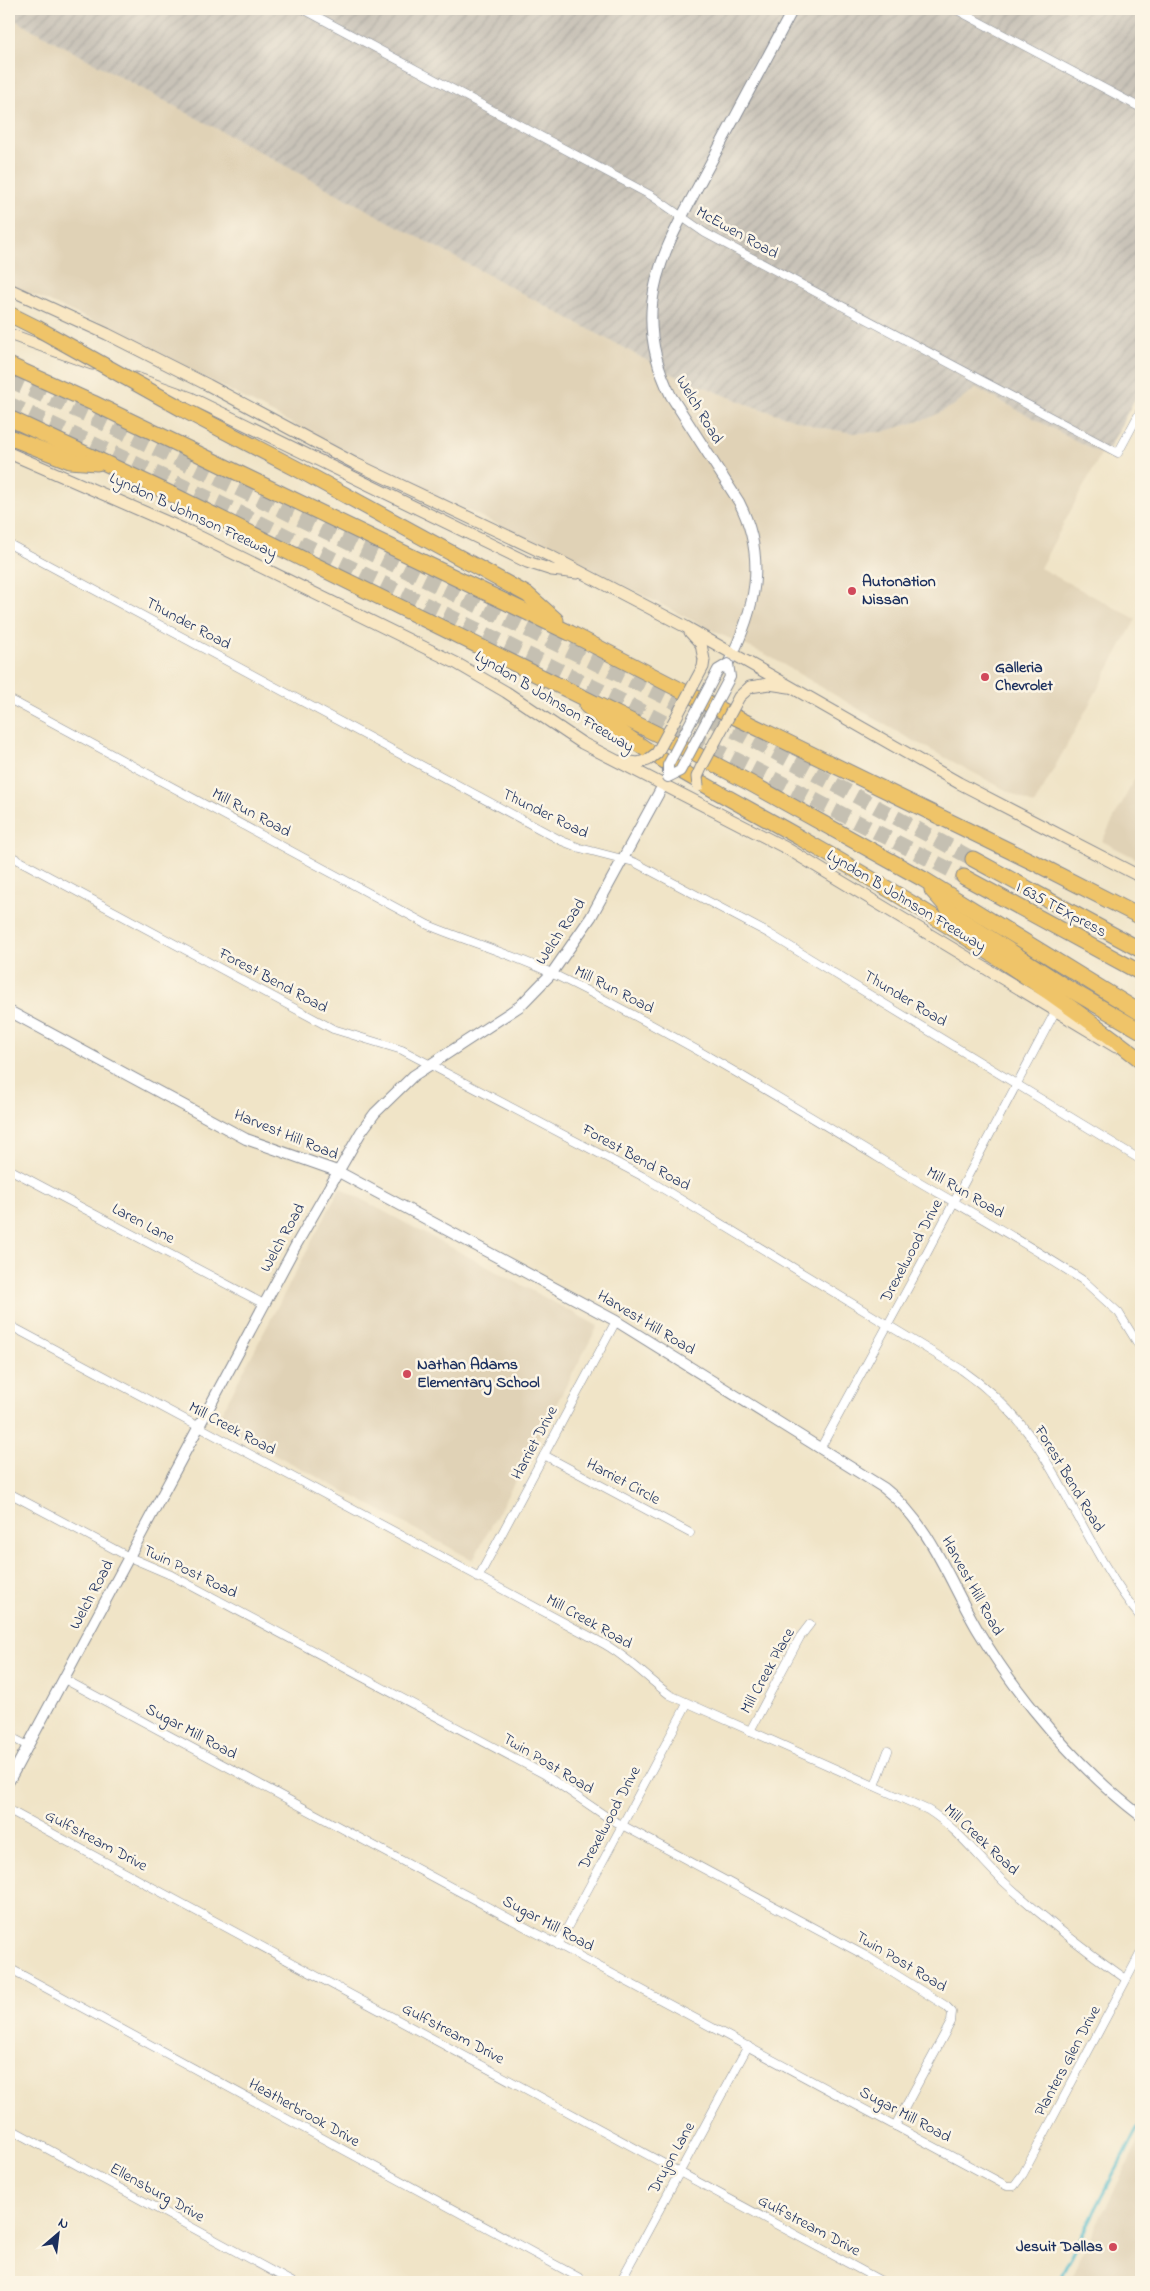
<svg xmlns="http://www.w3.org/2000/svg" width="1150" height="2291" font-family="'Indie Flower',sans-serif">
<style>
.built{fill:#e0d2b6}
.industrial{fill:url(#industrial-furrows)}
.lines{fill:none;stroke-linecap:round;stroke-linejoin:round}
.stream{stroke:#4ebaca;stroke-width:3}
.motorway-tunnel{stroke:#c5c0b2;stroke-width:15;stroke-dasharray:15 8;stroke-linecap:butt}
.minor-casing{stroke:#868a92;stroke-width:9}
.tertiary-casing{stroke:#868a92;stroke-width:12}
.secondary-casing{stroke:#868a92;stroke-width:13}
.motorway-casing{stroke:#868a92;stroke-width:17}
.minor{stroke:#fff;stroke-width:8}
.tertiary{stroke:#fff;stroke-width:10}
.secondary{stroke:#f9e7c3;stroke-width:11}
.motorway{stroke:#efc469;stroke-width:15}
.tertiary-bridge-casing{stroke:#868a92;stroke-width:12;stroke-linecap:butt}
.secondary-bridge-casing{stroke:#868a92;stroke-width:13;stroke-linecap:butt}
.motorway-bridge-casing{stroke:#868a92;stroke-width:17;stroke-linecap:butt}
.tertiary-bridge{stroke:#fff;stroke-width:10}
.secondary-bridge{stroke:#f9e7c3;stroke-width:11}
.motorway-bridge{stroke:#efc469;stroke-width:15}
.poi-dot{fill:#d1495b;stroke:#fcf5e5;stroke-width:2}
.labels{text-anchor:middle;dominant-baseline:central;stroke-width:5;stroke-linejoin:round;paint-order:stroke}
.street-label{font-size:16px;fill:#1b2f5e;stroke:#fcf5e5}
.poi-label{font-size:16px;font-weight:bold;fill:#1b2f5e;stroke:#fcf5e5;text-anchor:start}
</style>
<defs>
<pattern id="industrial-furrows" width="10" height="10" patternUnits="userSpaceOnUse" patternTransform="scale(1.25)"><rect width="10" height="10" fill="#c9c3b8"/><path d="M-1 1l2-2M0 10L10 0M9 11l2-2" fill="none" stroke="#aca8a1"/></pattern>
</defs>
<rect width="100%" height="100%" fill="#fcf5e5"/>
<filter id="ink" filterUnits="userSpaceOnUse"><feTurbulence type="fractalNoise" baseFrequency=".02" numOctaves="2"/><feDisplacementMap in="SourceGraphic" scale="10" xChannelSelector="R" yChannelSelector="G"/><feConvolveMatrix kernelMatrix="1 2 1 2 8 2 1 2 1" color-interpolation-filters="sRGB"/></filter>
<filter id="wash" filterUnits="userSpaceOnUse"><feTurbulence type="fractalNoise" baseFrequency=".0096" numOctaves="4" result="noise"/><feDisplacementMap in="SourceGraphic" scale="20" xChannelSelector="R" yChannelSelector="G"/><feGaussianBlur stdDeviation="1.12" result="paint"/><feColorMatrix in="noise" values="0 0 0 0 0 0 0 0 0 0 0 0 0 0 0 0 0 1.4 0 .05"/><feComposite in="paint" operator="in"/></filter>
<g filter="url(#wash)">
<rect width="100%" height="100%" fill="#f0e4c7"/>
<g class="built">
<polygon points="9,17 672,374 749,405 817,427 853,433 883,432 929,418 953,406 976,388 1101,454 1040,568 1136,619 1034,805 901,734 767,655 715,632 574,560 370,465 129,337 9,284"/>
<polygon points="1141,767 1141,861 1102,841"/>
<polygon points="340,1188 598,1326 473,1560 216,1423"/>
<polygon points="1141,2138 1141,2282 1070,2282 1078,2261"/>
</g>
<polygon class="industrial" points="9,9 1141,9 1141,387 1105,456 976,388 953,406 929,418 883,432 853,433 817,427 749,405 672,374 9,17"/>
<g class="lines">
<polyline class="stream" points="1058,2282 1141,2121"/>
</g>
</g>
<g filter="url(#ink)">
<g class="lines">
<g class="motorway-tunnel">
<polyline points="9,380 89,416 741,734 973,859"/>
<polyline points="9,404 240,513 630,705 964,877"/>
</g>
<g class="minor-casing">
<g id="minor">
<polyline points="303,9 652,196 705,233 1118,453 1141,410"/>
<polyline points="955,9 1141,108"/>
<polyline points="9,544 562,841 580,848 634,862 768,933 1141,1160"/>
<path d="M9 699 428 925C469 942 512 954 551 973 667 1029 777 1096 887 1163 953 1202 1020 1239 1084 1281L1119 1313 1141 1349"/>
<path d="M9 855 333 1029 402 1050 642 1176 962 1370C992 1391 1019 1418 1039 1449 1075 1505 1099 1566 1141 1618"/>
<polyline points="9,1169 264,1304"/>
<path d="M9 1325 606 1645C630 1659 648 1679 670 1695L928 1810C958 1829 978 1857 1003 1881 1042 1917 1083 1949 1126 1979"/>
<polyline points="820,1449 920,1266 1055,1012"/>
<polyline points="544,1455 690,1533"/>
<polyline points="9,1493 129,1557 171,1575 544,1774 607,1817 866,1956 946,2006 952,2012 951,2022 895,2126"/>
<polyline points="478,1578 616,1321"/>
<polyline points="64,1679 1007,2186 1014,2186 1023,2174 1141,1952"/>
<polyline points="750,1731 800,1637 810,1624"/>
<polyline points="9,1736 28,1746"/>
<polyline points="875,1786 888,1751"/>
<polyline points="9,1810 883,2282"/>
<polyline points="558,1945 687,1704"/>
<polyline points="9,1968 587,2282"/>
<polyline points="9,2128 292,2282"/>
<polyline points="620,2282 748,2046"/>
</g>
</g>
<g class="tertiary-casing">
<g id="tertiary">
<path d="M728 664C755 610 768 559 739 502L671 396C656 366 649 336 652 304 657 257 682 217 703 177 733 121 763 65 793 9"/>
<path d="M9 1011 246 1139 337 1171 616 1321 884 1488C931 1524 950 1584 979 1632 1019 1699 1079 1769 1141 1816"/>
<polyline points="9,1781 296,1245 361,1132 375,1113 413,1076 520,1006 552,973 591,917 667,778"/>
</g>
</g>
<g class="secondary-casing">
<g id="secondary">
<polyline points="9,289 107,334 208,385 354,463 550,556 686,627 959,783 1141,877"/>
<polyline points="9,334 92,364"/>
<polyline points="136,378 191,398 527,562 552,570 577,573"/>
<polyline points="9,453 190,532 456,663 506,692 582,743 786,848 1116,1047"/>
<polyline points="690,632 701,644 704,660"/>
<polyline points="750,687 769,684 789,687"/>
<polyline points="622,761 638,763 648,760"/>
</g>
</g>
<g class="motorway-casing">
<g id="motorway">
<polyline points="9,314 37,328"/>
<polyline points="9,365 93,403 570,633 690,695 1043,867 1141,917"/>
<polyline points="184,410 305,473 528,595 556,620"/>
<polyline points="9,418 171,494 667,739 750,783 923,879 1141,1013"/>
<polyline points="9,437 70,461 97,463"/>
<path d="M587 706C653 761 729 797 802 839 919 905 1035 977 1141 1060"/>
<polyline points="973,859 1141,950"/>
<polyline points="964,877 1141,973"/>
<polyline points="932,890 954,915 1066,987 1141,1031"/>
</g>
</g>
<use href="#minor" class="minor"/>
<use href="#tertiary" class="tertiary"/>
<use href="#secondary" class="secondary"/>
<use href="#motorway" class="motorway"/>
<g class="tertiary-bridge-casing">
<polygon id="tertiary-bridge" points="728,664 730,677 680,771 668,777 668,765 718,670"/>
</g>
<g class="secondary-bridge-casing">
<g id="secondary-bridge">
<polyline points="648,760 657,753 703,667 704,660"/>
<polyline points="698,786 697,777 701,768 739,697 750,687"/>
</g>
</g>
<g class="motorway-bridge-casing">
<polyline id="motorway-bridge" points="37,328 184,410"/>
</g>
<use href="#tertiary-bridge" class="tertiary-bridge"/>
<use href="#secondary-bridge" class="secondary-bridge"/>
<use href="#motorway-bridge" class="motorway-bridge"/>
</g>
</g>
<g class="poi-dot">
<circle cx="852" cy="591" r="5"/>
<circle cx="985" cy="677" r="5"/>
<circle cx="407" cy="1374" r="5"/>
<circle cx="1113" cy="2247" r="5"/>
</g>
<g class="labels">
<g class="street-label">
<text transform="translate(737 233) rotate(29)">McEwen Road</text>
<text transform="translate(699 410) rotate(59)">Welch Road</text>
<text transform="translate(193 516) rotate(25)">Lyndon B Johnson Freeway</text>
<text transform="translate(188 624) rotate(28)">Thunder Road</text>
<text transform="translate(554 702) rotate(31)">Lyndon B Johnson Freeway</text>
<text transform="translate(251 813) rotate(28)">Mill Run Road</text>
<text transform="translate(545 814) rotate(26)">Thunder Road</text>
<text transform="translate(906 901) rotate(31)">Lyndon B Johnson Freeway</text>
<text transform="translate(1061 910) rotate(28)">I 635 TEXpress</text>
<text transform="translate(561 932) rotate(-56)">Welch Road</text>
<text transform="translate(273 981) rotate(28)">Forest Bend Road</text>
<text transform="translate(614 990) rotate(27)">Mill Run Road</text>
<text transform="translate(905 999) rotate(31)">Thunder Road</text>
<text transform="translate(286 1135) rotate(22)">Harvest Hill Road</text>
<text transform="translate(636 1158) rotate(29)">Forest Bend Road</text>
<text transform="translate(965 1193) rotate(30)">Mill Run Road</text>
<text transform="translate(143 1224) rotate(28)">Laren Lane</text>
<text transform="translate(283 1238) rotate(-61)">Welch Road</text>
<text transform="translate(912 1251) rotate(-62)">Drexelwood Drive</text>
<text transform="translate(646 1323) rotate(31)">Harvest Hill Road</text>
<text transform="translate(232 1429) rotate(28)">Mill Creek Road</text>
<text transform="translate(535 1443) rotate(-62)">Harriet Drive</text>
<text transform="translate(1069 1479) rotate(59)">Forest Bend Road</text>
<text transform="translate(623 1482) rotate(28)">Harriet Circle</text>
<text transform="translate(190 1572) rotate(26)">Twin Post Road</text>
<text transform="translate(972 1586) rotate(61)">Harvest Hill Road</text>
<text transform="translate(92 1595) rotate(-62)">Welch Road</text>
<text transform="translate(589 1622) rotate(29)">Mill Creek Road</text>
<text transform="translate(768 1671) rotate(-61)">Mill Creek Place</text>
<text transform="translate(191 1732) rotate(28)">Sugar Mill Road</text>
<text transform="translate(548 1764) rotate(31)">Twin Post Road</text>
<text transform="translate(610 1818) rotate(-62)">Drexelwood Drive</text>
<text transform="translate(981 1840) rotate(43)">Mill Creek Road</text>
<text transform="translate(96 1841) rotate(28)">Gulfstream Drive</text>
<text transform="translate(548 1924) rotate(28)">Sugar Mill Road</text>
<text transform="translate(901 1962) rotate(31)">Twin Post Road</text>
<text transform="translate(453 2034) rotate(28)">Gulfstream Drive</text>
<text transform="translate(1068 2061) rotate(-62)">Planters Glen Drive</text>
<text transform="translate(304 2113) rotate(29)">Heatherbrook Drive</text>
<text transform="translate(905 2115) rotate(28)">Sugar Mill Road</text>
<text transform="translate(672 2158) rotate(-61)">Drujon Lane</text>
<text transform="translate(157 2193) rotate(29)">Ellensburg Drive</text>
<text transform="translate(809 2226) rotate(28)">Gulfstream Drive</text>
</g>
<g class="poi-label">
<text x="862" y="582">Autonation<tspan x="862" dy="18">Nissan</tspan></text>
<text x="995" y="668">Galleria<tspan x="995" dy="18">Chevrolet</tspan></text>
<text x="417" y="1365">Nathan Adams<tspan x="417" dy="18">Elementary School</tspan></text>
<text x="1103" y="2247" text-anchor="end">Jesuit Dallas</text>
</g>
</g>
<rect width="1150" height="2291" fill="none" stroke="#fcf5e5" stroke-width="30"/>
<g transform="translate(58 2234) rotate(28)" stroke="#fcf5e5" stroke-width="4" paint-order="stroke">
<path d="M0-4L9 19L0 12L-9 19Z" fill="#1b2f5e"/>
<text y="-8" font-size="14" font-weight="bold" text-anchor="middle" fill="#1b2f5e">N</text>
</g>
</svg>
